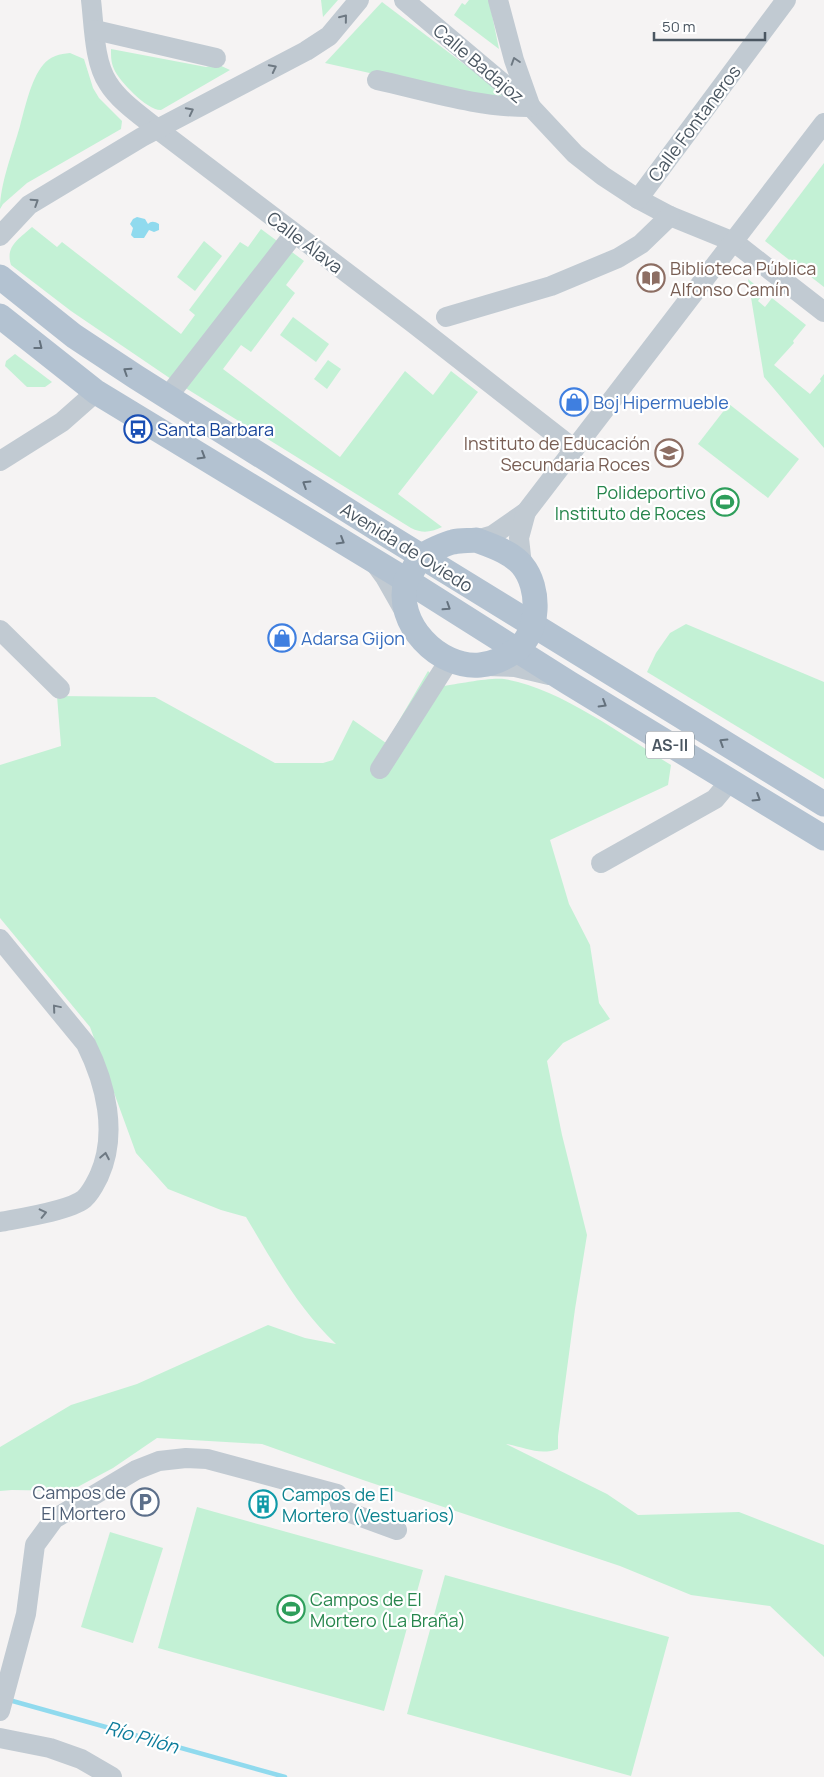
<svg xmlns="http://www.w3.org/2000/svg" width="824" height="1777" font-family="Manrope,sans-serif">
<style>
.green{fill:#c3f1d5}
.water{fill:#90daee}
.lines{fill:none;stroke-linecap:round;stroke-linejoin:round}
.stream{stroke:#90daee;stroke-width:4.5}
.minor{stroke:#c1cad2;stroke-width:20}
.major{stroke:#b3c2d1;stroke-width:25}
.oneway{stroke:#6e7983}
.oneway2{stroke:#64717d}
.labels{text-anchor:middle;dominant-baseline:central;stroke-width:4.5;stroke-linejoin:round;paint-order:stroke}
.shield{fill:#fff;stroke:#808990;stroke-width:1}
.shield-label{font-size:16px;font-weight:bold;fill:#4a5661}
.street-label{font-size:18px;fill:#4a5661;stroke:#fff}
.education-label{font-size:18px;fill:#785e54;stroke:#fff;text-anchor:start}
.shop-label{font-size:18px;fill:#366cbe;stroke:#fff;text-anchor:start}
.transit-label{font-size:18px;fill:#164399;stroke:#fff;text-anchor:start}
.leisure-label{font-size:18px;fill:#27864d;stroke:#fff;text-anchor:end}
.service-label{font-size:18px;fill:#4e5e75;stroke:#fff;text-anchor:end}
.culture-label{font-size:18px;fill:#0d838f;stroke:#fff;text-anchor:start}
.water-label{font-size:19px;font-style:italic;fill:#0c7c9b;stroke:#fff}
</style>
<rect width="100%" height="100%" fill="#f5f3f3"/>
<g class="green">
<polygon points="321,0 338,0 323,17"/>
<polygon points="469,0 489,0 499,49 454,15 462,3 465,5"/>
<polygon points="382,2 505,95 490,100 325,63"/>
<path d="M111 49 206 67 217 64 230 70 161 110C148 111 119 81 114 69 111 62 111 57 111 49Z"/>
<path d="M70 53 84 59 93 88 99 98 122 121 121 129 27 183 3 204 0 209C0 184 13 151 20 126 25 108 31 79 43 65 50 56 60 54 70 53Z"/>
<polygon points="824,163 824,287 765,241"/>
<path d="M32 227 57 247 62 242 181 334 195 315 189 310 240 242 248 247 261 229 304 261 286 285 295 293 251 352 241 345 223 369 340 457 405 371 433 395 451 371 478 392 398 494 442 527C431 532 423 534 411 528L171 379 71 311 11 265C5 246 19 239 32 227Z"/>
<polygon points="204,241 222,256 195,291 177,277"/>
<polygon points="748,279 764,292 758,301 765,307 772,298 806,325 793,341 794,343 774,365 810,394 821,381 820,379 824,374 824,448 764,377"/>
<polygon points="293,317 329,344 316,362 280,335"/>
<polygon points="15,354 52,382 45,387 27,387 5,366 6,361"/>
<polygon points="328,360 341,369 327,389 314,379"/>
<polygon points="729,404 799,459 768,498 698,444"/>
<polygon points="686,624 824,682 824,779 647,672 656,653 670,633"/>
<path d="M428 671 443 686C457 684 491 677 504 679 558 687 624 736 671 765L668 785 550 840 569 904 590 945 599 1003 610 1019 563 1043 547 1061 562 1135 587 1235 575 1309 558 1436V1449C539 1456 524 1447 506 1444L607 1494 638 1515 739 1512 824 1545V1733V1657L770 1606 691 1595 620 1566 363 1480 262 1444 157 1438 113 1468 70 1491 12 1490 0 1491V1447L71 1405 137 1384 268 1325 305 1338 336 1344C297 1307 273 1262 246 1217L221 1210 168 1189 136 1153 90 1027 0 918V765L61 746 57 696 155 697 275 763H323L333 760 353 720 386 743Z"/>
<polygon points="197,1507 423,1570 384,1711 158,1648"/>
<polygon points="110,1532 163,1548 133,1643 81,1627"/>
<polygon points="445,1575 669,1637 631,1776 407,1714"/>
</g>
<path class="water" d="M137 217 145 219 148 224C151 221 154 221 159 224V230L154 232 149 230 144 238H134L131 235 133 228 130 224 133 219Z"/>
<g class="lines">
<polyline class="stream" points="9,1700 285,1777"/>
<g class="minor">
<path d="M91 0C94 25 94 62 108 83 119 101 140 115 156 128L413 323 574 449"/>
<polyline points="404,0 531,107 575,154 603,176 638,199 670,216 734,242 824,312"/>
<polyline points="498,0 514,60 530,105"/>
<polyline points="95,30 216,58"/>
<path d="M377 80C427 91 480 108 531 107"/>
<polyline points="638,199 786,0"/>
<polyline points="0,236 29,205 142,137 306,51 329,36 359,0"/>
<polyline points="446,317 551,286 618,258 641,244 670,216"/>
<polyline points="172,391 294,234"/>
<polyline points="0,461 62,422 96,392"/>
<polyline points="476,540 493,535 526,512 824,123"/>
<polyline points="374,562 385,577 406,614"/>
<polyline points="522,565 519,538 526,512"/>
<polyline points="0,630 60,689"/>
<polyline points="486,666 515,667 549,675"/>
<polyline points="380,769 450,659"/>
<polyline points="601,863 715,799 730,781"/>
<path d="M0 939 86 1044C106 1084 118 1134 99 1176 95 1184 91 1193 84 1199 69 1211 21 1218 0 1222"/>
<polyline points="0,1711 26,1614 35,1545 54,1519 136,1470 159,1461 186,1458 207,1459 337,1494 342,1510 397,1530"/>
<polyline points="0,1738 50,1748 81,1759 112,1777"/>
</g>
<g class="major">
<polyline points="0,277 74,336 136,377 382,532 824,804"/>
<polyline points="0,316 96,392 406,580 569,683 824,838"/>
<path d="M476 540C492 546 511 552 522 565 541 588 540 633 515 651 505 658 492 664 480 665 439 669 394 623 406 581 408 577 412 572 414 568 416 564 419 558 422 556 427 552 447 543 453 542 461 540 469 541 476 540Z"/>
</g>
</g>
<defs><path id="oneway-chevron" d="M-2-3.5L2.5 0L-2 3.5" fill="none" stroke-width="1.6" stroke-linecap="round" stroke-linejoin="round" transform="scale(1.25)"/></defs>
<g class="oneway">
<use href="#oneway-chevron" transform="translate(344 18) rotate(-51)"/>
<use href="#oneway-chevron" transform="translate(515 61) rotate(-108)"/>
<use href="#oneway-chevron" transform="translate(273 68) rotate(-27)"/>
<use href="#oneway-chevron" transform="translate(190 111) rotate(-27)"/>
<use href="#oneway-chevron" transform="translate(35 202) rotate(-33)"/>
<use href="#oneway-chevron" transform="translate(56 1008) rotate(-130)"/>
<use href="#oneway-chevron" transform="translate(105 1156) rotate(-79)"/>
<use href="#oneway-chevron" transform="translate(43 1213) rotate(-13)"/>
</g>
<g class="oneway2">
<use href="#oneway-chevron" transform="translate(39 346) rotate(38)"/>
<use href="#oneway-chevron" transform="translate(127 371) rotate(-147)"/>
<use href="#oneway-chevron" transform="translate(202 456) rotate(31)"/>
<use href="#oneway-chevron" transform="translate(306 484) rotate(-148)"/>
<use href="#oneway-chevron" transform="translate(341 541) rotate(31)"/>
<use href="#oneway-chevron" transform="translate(447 607) rotate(33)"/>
<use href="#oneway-chevron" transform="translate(603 704) rotate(31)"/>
<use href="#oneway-chevron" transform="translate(723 742) rotate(-148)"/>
<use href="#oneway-chevron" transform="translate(757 798) rotate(32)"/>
</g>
<defs>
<g id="library-ring" transform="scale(1.4375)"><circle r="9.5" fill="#fff" stroke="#8d6e63" stroke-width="1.5"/><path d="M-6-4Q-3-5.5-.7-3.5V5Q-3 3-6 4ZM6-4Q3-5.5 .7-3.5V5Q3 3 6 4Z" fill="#8d6e63"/></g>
<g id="shop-ring" transform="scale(1.4375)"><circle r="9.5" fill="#fff" stroke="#3f7fe0" stroke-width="1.5"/><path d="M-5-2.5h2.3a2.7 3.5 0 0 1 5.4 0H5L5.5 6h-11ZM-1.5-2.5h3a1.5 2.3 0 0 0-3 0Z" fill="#3f7fe0"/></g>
<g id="bus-ring" transform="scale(1.4375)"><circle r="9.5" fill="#fff" stroke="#1a4fb4" stroke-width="1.5"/><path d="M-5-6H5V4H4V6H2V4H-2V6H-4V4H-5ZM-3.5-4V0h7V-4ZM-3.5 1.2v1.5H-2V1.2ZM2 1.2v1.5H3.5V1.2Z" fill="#1a4fb4"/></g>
<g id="school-ring" transform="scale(1.4375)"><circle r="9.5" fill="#fff" stroke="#8d6e63" stroke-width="1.5"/><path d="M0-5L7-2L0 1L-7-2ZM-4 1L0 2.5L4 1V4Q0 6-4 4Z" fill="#8d6e63"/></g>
<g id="stadium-ring" transform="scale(1.4375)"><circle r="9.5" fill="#fff" stroke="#2e9e5b" stroke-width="1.5"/><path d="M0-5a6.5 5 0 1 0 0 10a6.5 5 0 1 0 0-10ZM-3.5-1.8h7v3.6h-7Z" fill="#2e9e5b"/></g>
<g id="parking-ring" transform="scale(1.4375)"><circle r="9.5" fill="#fff" stroke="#5c6f8a" stroke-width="1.5"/><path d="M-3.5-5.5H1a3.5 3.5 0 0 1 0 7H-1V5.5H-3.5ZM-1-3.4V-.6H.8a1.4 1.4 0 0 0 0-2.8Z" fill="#5c6f8a"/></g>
<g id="building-ring" transform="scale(1.4375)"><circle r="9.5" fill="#fff" stroke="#0f9aa8" stroke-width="1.5"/><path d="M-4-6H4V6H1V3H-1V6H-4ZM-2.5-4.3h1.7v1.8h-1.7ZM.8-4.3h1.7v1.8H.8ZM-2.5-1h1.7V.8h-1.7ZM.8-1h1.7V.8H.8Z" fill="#0f9aa8"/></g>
</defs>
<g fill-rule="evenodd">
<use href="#library-ring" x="651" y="278"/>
<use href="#shop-ring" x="574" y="402"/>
<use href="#bus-ring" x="138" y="429"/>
<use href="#school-ring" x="669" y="453"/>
<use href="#stadium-ring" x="725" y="502"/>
<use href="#shop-ring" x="282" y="638"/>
<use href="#parking-ring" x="145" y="1502"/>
<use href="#building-ring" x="263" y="1504"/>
<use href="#stadium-ring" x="291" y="1609"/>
</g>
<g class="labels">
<rect class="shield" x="646" y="731.5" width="48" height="27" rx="4"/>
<g class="shield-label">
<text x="670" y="745">AS-II</text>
</g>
<g class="street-label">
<text transform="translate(479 63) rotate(40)">Calle Badajoz</text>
<text transform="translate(694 123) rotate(-53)">Calle Fontaneros</text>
<text transform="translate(305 242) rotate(37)">Calle Álava</text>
<text transform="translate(407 547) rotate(32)">Avenida de Oviedo</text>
</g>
<g class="education-label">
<text x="670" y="268">Biblioteca Pública<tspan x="670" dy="21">Alfonso Camín</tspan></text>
<text x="650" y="443" text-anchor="end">Instituto de Educación<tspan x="650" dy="21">Secundaria Roces</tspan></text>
</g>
<g class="shop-label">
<text x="593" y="402">Boj Hipermueble</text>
<text x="301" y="638">Adarsa Gijon</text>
</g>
<g class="transit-label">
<text x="157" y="429">Santa Barbara</text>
</g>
<g class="leisure-label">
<text x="706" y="492">Polideportivo<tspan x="706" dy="21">Instituto de Roces</tspan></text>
<text x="310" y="1599" text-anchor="start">Campos de El<tspan x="310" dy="21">Mortero (La Braña)</tspan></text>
</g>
<g class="service-label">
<text x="126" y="1492">Campos de<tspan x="126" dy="21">El Mortero</tspan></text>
</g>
<g class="culture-label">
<text x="282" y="1494">Campos de El<tspan x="282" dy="21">Mortero (Vestuarios)</tspan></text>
</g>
<g class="water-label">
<text transform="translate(142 1737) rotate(16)">Río Pilón</text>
</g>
</g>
<path d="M654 32v8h111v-8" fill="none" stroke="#4a5661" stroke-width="2.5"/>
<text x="662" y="32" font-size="15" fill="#4a5661" stroke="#ffffff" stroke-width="4" paint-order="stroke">50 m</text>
</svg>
